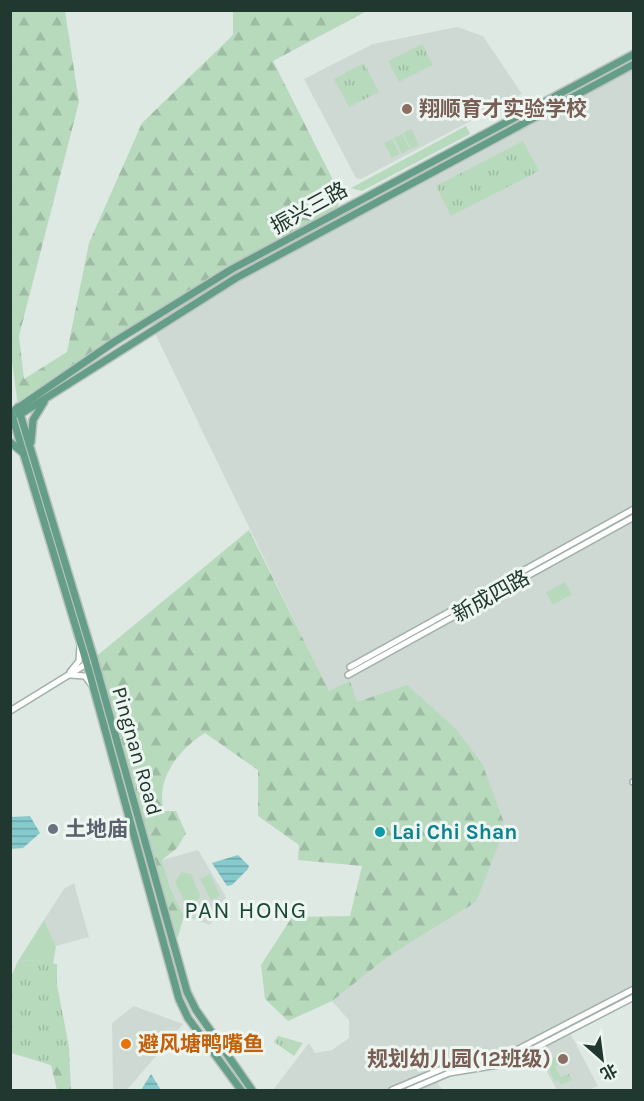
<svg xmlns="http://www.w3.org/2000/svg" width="644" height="1101" font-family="Karla,'Noto Sans SC',sans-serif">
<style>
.built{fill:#cdd9d2}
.green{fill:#b7dabd}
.forest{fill:url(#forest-firs)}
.park{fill:url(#park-tufts)}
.water{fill:url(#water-rules)}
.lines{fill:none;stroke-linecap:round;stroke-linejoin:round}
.minor-casing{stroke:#a1b0a9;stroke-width:8}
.major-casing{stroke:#bcc3c1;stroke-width:10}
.minor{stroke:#fff;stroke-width:5}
.major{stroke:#649d88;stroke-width:7}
.education-dot{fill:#8d6e63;stroke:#eef6f1;stroke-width:2}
.worship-dot{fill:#6b7280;stroke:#eef6f1;stroke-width:2}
.culture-dot{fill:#0f9aa8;stroke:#eef6f1;stroke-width:2}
.food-dot{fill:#e8710a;stroke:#eef6f1;stroke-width:2}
.labels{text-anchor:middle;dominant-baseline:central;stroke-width:6;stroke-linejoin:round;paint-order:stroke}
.education-label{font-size:21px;font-weight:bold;fill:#785e54;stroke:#eef6f1;text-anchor:start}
.street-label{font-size:21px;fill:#20382f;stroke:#eef6f1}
.worship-label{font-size:21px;font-weight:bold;fill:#5b616d;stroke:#eef6f1;text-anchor:start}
.culture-label{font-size:21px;font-weight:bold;fill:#0d838f;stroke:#eef6f1;text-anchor:start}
.food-label{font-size:21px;font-weight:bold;fill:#c56008;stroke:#eef6f1;text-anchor:start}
.quarter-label{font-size:24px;letter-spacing:1.5px;fill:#1d493a;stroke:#eef6f1}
</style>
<defs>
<pattern id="forest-firs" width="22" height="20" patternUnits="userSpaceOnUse" patternTransform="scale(1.5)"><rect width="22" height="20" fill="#b7dabd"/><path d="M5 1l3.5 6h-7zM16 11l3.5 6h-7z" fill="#9dbca3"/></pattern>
<pattern id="park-tufts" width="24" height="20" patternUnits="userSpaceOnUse" patternTransform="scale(1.5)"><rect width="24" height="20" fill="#b7dabd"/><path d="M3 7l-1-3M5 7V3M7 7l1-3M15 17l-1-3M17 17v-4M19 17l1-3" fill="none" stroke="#9dbca3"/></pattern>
<pattern id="water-rules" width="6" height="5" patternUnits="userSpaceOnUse" patternTransform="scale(1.5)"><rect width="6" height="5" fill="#87cacd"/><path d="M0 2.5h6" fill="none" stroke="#6ea5a7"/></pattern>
</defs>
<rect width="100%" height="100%" fill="#dee9e3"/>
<g class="built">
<polygon points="457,27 483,36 522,94 361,179 356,178 304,79 373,44"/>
<polygon points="633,56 634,997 569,1031 598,1086 589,1090 557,1090 547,1072 540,1046 504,1064 444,1074 438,1084 443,1090 273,1090 309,1043 315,1053 332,1050 349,1038 349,1020 332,1001 389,956 476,902 329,692 149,321 224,275"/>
<polygon points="198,850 226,897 210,925 184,916 170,887 162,860"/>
<polygon points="74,883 89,937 56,946 44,920 64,889"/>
<polygon points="134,1006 183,1024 127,1090 113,1090 112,1023"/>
</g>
<g class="green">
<polygon points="466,126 470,134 362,191 351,188"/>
<polygon points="411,129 419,145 411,149 403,133"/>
<polygon points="402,134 410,149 402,154 394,138"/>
<polygon points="392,139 400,154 392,158 384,143"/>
<polygon points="565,582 572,594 553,605 546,592"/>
<polygon points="182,872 191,874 200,896 194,905 185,903 175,882"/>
<polygon points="210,874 220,896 211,900 200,879"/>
<polygon points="44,920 56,946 53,964 30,960 17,963"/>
</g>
<g class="forest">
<polygon points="10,11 65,11 79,102 19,336 24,379 67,352 89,243 142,123 233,35 233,11 367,11 273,61 337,188 339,202 336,212 224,275 18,406 10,347"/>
<path d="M249 530 329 691 350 681 357 702 407 685 455 728 482 763 503 820 498 846 476 902 389 956 332 1001 288 1021 265 999 261 965 292 917 350 916 362 866 298 860 299 845 258 816V770L205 733C179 749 155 779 164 811H176L186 833 177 848 162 860 170 887 184 916 178 937 162 936 87 664Z"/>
<polygon points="69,1047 71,1090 57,1090 51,1065 42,1062"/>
</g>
<g class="park">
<polygon points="422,44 433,65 399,82 388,61"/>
<polygon points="364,63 379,92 349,107 334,79"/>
<polygon points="523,141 539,171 451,216 436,186"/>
<polygon points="30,960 57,964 57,985 69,1047 51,1065 11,1053 11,977 17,963"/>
<polygon points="278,1036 303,1043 294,1056 274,1042"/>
<polygon points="559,1056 562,1062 555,1067 561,1077 569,1074 572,1080 561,1085 558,1080 554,1081 546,1061"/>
</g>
<g class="water">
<polygon points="30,816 40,833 23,848 11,849 11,817"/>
<polygon points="238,855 249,866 248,869 232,885 227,886 212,863"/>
<polygon points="151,1074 161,1090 141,1090"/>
</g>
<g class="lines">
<g class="minor-casing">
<g id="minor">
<polyline points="350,667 634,509"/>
<polyline points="70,672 79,661 80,646"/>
<polyline points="70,675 85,676 90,683"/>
<polyline points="348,675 634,517"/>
<polyline points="10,711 88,663"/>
<polyline points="633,782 634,782"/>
<polyline points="392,1090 449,1066 509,1054 634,989"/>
<polyline points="409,1090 449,1073 504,1064 634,997"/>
</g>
</g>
<g class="major-casing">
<g id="major">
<polyline points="18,407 94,659 187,992 196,1010 252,1090"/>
<polyline points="15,410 114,342 232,269 634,54"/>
<polyline points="11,412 87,664 179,999 188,1018 241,1090"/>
<polyline points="19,415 236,278 634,64"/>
<polyline points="10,442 22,452"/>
<polyline points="31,442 33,420 44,402"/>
</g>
</g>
<use href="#minor" class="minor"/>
<use href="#major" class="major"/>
</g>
<g class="education-dot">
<circle cx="407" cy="109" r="6"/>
<circle cx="563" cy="1059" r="6"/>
</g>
<circle class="worship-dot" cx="53" cy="829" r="6"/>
<circle class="culture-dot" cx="380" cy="832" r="6"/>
<circle class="food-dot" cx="126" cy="1044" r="6"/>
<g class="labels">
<g class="education-label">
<text x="419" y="109">翔顺育才实验学校</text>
<text x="551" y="1059" text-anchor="end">规划幼儿园(12班级)</text>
</g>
<g class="street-label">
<text transform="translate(309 208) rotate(-29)">振兴三路</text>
<text transform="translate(491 596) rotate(-29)">新成四路</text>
<text transform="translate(137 751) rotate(74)">Pingnan Road</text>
</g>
<g class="worship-label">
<text x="65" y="829">土地庙</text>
</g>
<g class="culture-label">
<text x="392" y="832">Lai Chi Shan</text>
</g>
<g class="food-label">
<text x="138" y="1044">避风塘鸭嘴鱼</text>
</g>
<g class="quarter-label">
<text x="246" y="910">PAN HONG</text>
</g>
</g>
<rect width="644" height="1101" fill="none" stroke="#20382f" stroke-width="24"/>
<g transform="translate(602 1059) rotate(152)" stroke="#eef6f1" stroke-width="4.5" paint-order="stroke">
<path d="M0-4.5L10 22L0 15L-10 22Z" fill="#20382f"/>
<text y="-9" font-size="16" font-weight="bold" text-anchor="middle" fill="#20382f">北</text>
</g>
</svg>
